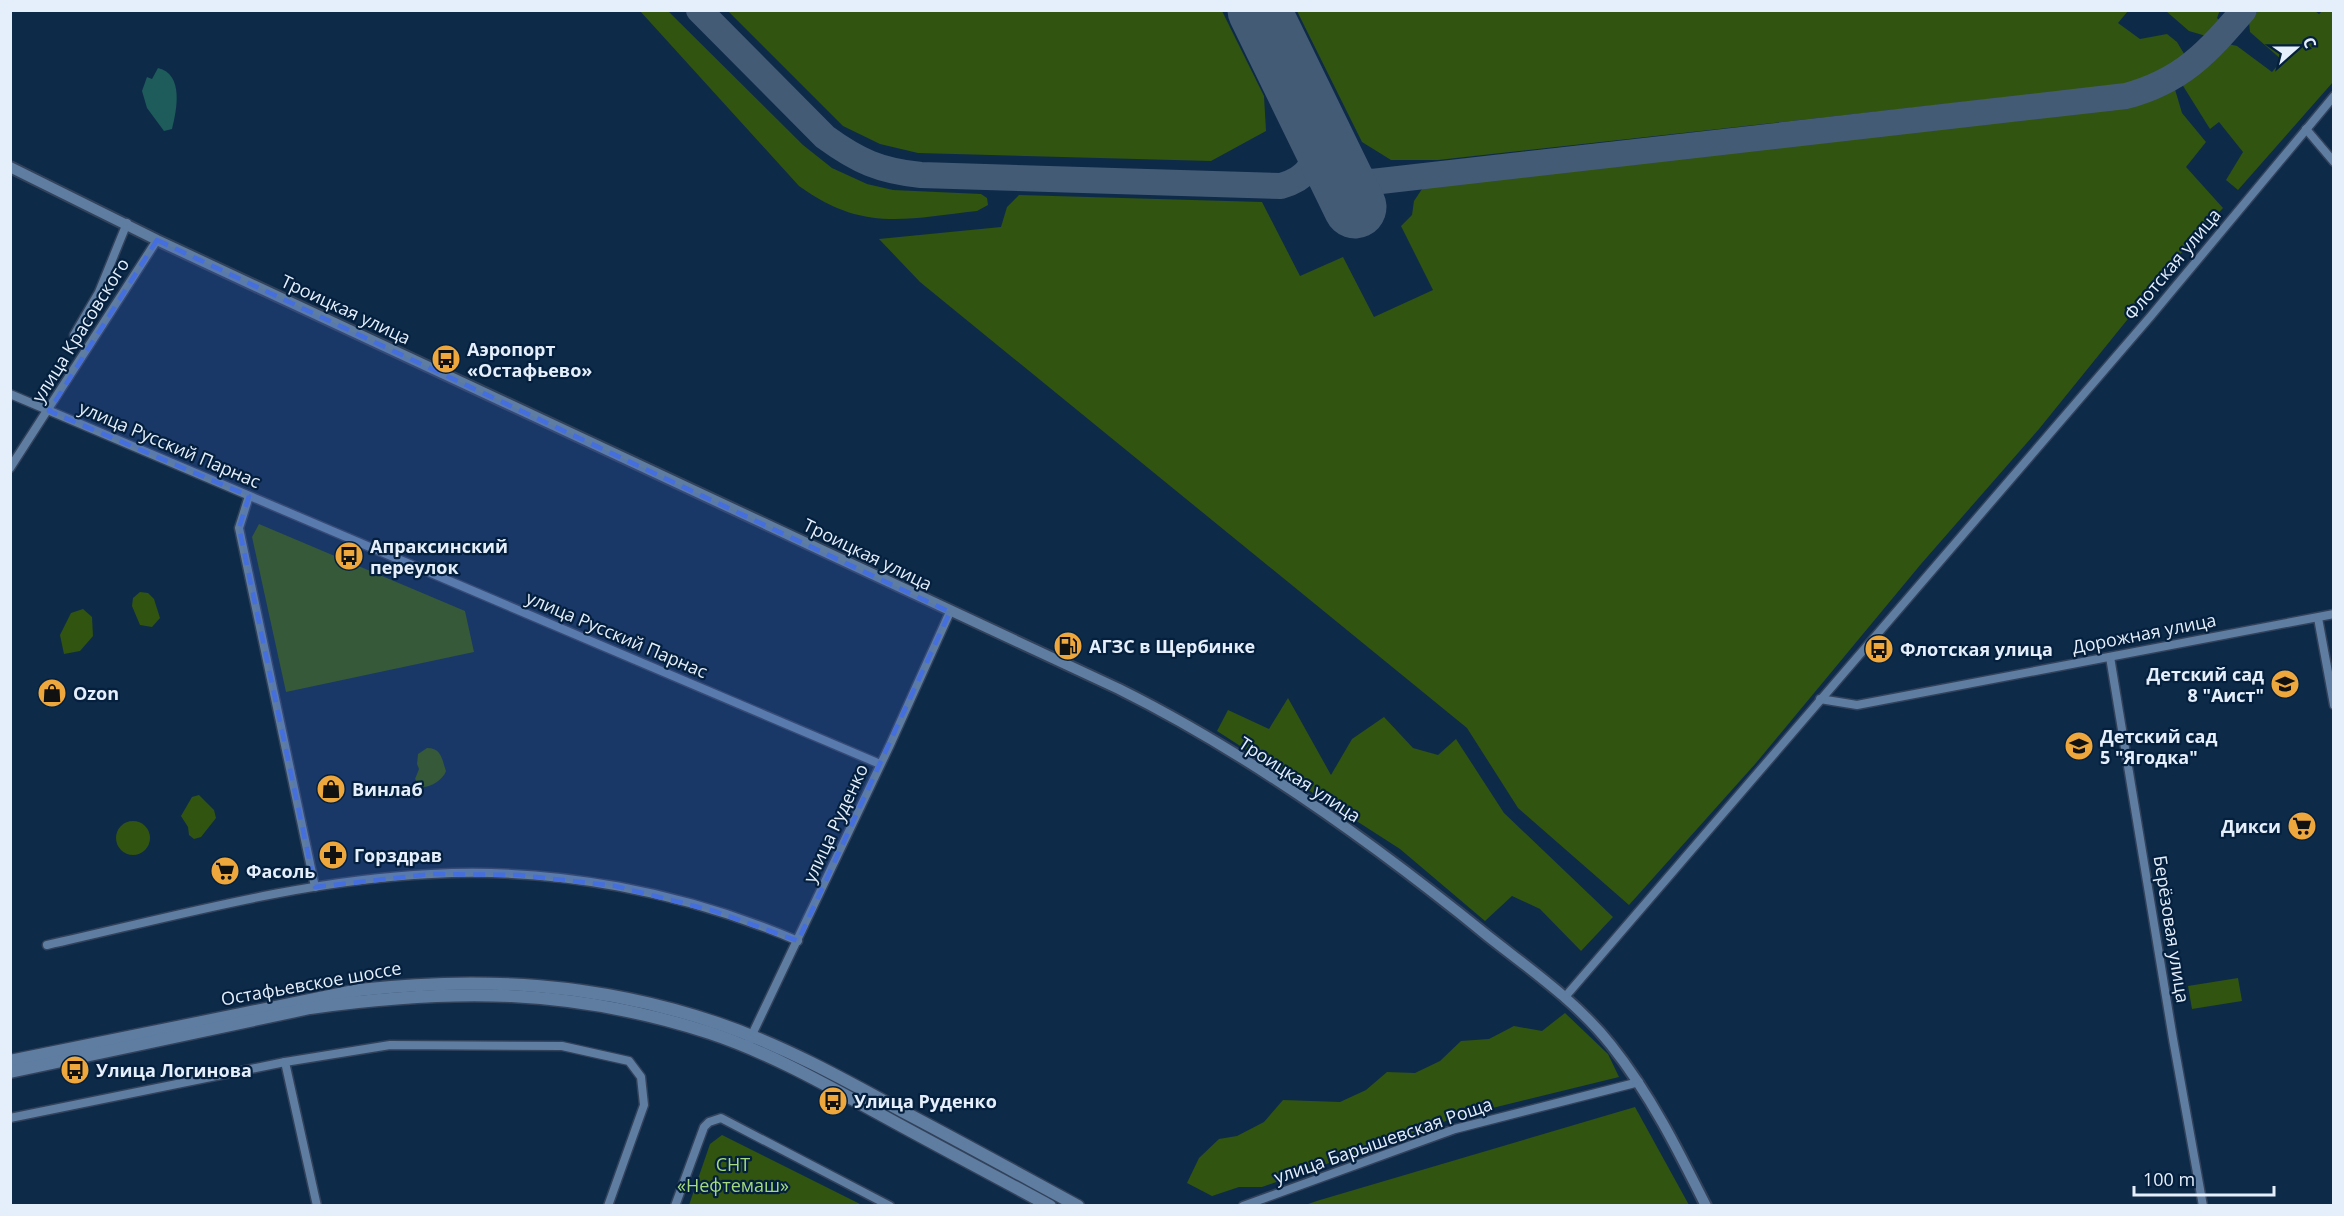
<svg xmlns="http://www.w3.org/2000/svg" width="2344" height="1216" font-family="'Open Sans',sans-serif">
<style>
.green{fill:#315410}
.water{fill:#1d5c5a}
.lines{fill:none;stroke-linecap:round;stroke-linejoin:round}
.taxiway{stroke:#445b75;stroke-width:26}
.runway{stroke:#445b75;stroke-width:63}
.minor-casing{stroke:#32425b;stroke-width:11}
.tertiary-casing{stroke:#32425b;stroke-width:14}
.secondary-casing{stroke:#32425b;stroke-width:15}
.minor{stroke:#5e7da1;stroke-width:8}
.tertiary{stroke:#5e7da1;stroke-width:10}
.secondary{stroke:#5e7da1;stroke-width:12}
.marked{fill:#456edf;fill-opacity:0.2;stroke:#456edf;stroke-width:4.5;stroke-dasharray:12 8;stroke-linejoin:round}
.labels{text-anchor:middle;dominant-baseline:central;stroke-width:4.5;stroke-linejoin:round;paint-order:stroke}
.street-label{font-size:18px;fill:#e5effb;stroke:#04203e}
.poi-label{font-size:18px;font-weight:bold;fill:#e5effb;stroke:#04203e;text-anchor:start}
.park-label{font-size:18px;fill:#a4da7d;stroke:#04203e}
</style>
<rect width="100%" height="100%" fill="#0e2a49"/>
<g class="green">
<polygon points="2220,10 2217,18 2219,20 2206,36 2189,31 2166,11"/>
<path d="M640 11H668L803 145 832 168 867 184 893 190 981 194 987 198 988 205 977 211C905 219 862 232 799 186Z"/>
<polygon points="728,11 1222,11 1264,96 1266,131 1211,161 918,153 880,144 843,126"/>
<polygon points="1297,11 2128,11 2118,23 2140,39 2167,34 2177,42 2186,57 2160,72 2128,84 1438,160 1391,160 1362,142"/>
<polygon points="2258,11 2315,11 2319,14 2322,11 2333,11 2333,82 2238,190 2226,180 2243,152 2219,122 2210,129 2180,81 2224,43 2237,46 2272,72 2282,60 2250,32 2249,22"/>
<polygon points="2174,86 2182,113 2206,142 2186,167 2223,208 2182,252 2039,429 1921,564 1756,763 1629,905 1518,808 1467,728 920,282 879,239 1001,227 1007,207 1019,195 1262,202 1300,276 1343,257 1374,317 1433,290 1401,226 1412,215 1414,201 1428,180 2093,106 2128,101"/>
<polygon points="259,524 465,611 474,652 286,692 252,537"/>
<polygon points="140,592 148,593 154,599 160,618 152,627 140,625 132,606 133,598"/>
<polygon points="83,609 92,617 93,636 80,651 64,654 60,635 71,613"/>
<polygon points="1288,698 1331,775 1352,739 1384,717 1413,748 1438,755 1456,739 1504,813 1613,917 1581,951 1540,909 1512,896 1485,921 1400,849 1217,731 1228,710 1269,729"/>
<path d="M427 748C442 748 442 760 446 771 443 780 430 788 421 787L415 779 419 769 417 764 418 754Z"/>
<polygon points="199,795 214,810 216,818 201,837 194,839 189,835 188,827 181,816 192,797"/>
<circle cx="133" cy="838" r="17"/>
<polygon points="2238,978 2242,1001 2192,1009 2188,986"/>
<polygon points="1565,1013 1608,1054 1619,1077 1460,1116 1262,1187 1239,1187 1212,1196 1187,1183 1199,1158 1219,1139 1237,1136 1264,1122 1283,1100 1340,1102 1366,1090 1387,1072 1415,1073 1440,1061 1461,1041 1489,1039 1514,1026 1542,1031"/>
<polygon points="1635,1107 1689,1205 1305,1205 1320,1200"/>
<polygon points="722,1135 862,1205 689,1205 710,1144"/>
</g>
<path class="water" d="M158 68C184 74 177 110 172 129L164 131 147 108 142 91 147 77 152 79Z"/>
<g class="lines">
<g class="taxiway">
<path d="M699 10 825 137C858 161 880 171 921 175L1281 186C1310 178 1320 159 1317 129"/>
<path d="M1339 174 1362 181 1372 182 2126 96C2182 81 2207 53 2244 10"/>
</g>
<polyline class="runway" points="1259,10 1355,207"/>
<g class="minor-casing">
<g id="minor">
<polyline points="2306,129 2334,162"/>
<polyline points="74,335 99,292 127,223"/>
<polyline points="10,394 880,764"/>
<polyline points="10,468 157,240"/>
<polyline points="249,496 239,528 315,887"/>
<polyline points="2318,618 2334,705"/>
<polyline points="2110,657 2173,1039 2203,1206"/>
<polyline points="1820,699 1857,705 2334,614"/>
<path d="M47 945C172 917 303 880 431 874 555 867 684 892 798 941"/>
<polyline points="1565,997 2150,317 2334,96"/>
<polyline points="749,1041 890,745 950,612"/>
<polyline points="285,1062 317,1206"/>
<polyline points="10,1118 285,1062 390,1045 562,1046 629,1061 641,1077 644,1105 608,1206"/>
<polyline points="675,1206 704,1127 709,1122 721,1118 890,1206"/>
<polyline points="1243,1206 1455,1129 1639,1082"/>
</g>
</g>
<g class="tertiary-casing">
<path id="tertiary" d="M10 167 157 240 1119 689C1250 754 1376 845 1489 937 1531 970 1578 1003 1611 1045 1650 1094 1678 1150 1706 1206"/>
</g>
<g class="secondary-casing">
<g id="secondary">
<path d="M10 1061 359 990C482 976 599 983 717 1023 782 1045 842 1078 902 1111 961 1142 1019 1174 1078 1206"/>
<path d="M10 1072 310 1008C453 988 571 988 710 1033 767 1052 821 1082 874 1111 932 1143 991 1174 1050 1206"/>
</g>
</g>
<use href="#minor" class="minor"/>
<use href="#tertiary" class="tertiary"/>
<use href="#secondary" class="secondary"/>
</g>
<path class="marked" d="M157 240 950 612 798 941 714 911 615 886 519 875 431 874 315 887 239 528 249 496 49 411Z"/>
<defs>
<g id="bus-disc" transform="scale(1.5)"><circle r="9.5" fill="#eea73d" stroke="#04203e"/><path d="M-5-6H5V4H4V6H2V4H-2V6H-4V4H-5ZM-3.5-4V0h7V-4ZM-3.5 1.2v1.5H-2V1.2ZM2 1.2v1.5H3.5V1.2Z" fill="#111"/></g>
<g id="fuel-disc" transform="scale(1.5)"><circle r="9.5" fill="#eea73d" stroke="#04203e"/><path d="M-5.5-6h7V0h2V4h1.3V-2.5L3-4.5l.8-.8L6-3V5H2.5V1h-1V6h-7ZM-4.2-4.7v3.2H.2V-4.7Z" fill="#111"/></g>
<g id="school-disc" transform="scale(1.5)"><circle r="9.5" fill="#eea73d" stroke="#04203e"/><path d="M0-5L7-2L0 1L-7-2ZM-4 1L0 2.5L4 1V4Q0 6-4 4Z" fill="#111"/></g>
<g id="shop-disc" transform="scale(1.5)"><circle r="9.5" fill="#eea73d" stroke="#04203e"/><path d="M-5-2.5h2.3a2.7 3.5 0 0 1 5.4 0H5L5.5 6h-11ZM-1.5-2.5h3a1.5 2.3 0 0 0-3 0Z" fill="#111"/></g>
<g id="supermarket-disc" transform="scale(1.5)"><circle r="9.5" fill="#eea73d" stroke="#04203e"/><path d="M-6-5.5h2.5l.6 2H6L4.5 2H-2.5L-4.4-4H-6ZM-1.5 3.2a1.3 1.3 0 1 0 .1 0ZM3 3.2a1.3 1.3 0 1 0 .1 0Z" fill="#111"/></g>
<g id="pharmacy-disc" transform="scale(1.5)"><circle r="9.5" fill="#eea73d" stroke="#04203e"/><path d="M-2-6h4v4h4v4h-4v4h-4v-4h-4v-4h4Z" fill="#111"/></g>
</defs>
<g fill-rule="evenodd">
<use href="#bus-disc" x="446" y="359"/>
<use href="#bus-disc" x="349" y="556"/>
<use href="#fuel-disc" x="1068" y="646"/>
<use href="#bus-disc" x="1879" y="649"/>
<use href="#school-disc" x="2285" y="684"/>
<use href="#shop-disc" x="52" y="693"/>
<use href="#school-disc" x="2079" y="746"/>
<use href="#shop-disc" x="331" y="789"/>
<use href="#supermarket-disc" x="2302" y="826"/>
<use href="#pharmacy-disc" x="333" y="855"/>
<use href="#supermarket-disc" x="225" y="871"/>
<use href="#bus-disc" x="75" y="1070"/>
<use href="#bus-disc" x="833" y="1101"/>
</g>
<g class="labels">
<g class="street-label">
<text transform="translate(2172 264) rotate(-50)">Флотская улица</text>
<text transform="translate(346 309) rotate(25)">Троицкая улица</text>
<text transform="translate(80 330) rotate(-58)">улица Красовского</text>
<text transform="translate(170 444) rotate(23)">улица Русский Парнас</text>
<text transform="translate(868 554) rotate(26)">Троицкая улица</text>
<text transform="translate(2144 633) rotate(-11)">Дорожная улица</text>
<text transform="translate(617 634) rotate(23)">улица Русский Парнас</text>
<text transform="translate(1300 779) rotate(33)">Троицкая улица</text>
<text transform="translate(835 823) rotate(-65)">улица Руденко</text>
<text transform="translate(2172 929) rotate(81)">Берёзовая улица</text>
<text transform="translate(311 983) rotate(-10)">Остафьевское шоссе</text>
<text transform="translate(1383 1140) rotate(-19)">улица Барышевская Роща</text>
</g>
<g class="poi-label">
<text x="467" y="349">Аэропорт<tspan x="467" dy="21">«Остафьево»</tspan></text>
<text x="370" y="546">Апраксинский<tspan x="370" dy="21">переулок</tspan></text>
<text x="1089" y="646">АГЗС в Щербинке</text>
<text x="1900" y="649">Флотская улица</text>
<text x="2264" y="674" text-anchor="end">Детский сад<tspan x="2264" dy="21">8 "Аист"</tspan></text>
<text x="73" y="693">Ozon</text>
<text x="2100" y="736">Детский сад<tspan x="2100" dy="21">5 "Ягодка"</tspan></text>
<text x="352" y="789">Винлаб</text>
<text x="2281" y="826" text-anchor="end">Дикси</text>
<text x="354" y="855">Горздрав</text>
<text x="246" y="871">Фасоль</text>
<text x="96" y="1070">Улица Логинова</text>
<text x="854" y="1101">Улица Руденко</text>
</g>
<g class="park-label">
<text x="733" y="1164">СНТ<tspan x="733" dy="21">«Нефтемаш»</tspan></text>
</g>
</g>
<rect width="2344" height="1216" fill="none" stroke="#e5effb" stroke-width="24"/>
<g transform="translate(2296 48) rotate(69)" stroke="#04203e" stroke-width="4.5" paint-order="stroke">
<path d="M0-4.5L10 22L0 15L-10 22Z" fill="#e5effb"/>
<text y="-9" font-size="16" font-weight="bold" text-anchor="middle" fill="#e5effb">С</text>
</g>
<path d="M2134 1186v9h140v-9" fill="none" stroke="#e5effb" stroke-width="3"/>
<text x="2143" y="1186" font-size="18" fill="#e5effb" stroke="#04203e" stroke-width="4.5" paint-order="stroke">100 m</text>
</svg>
